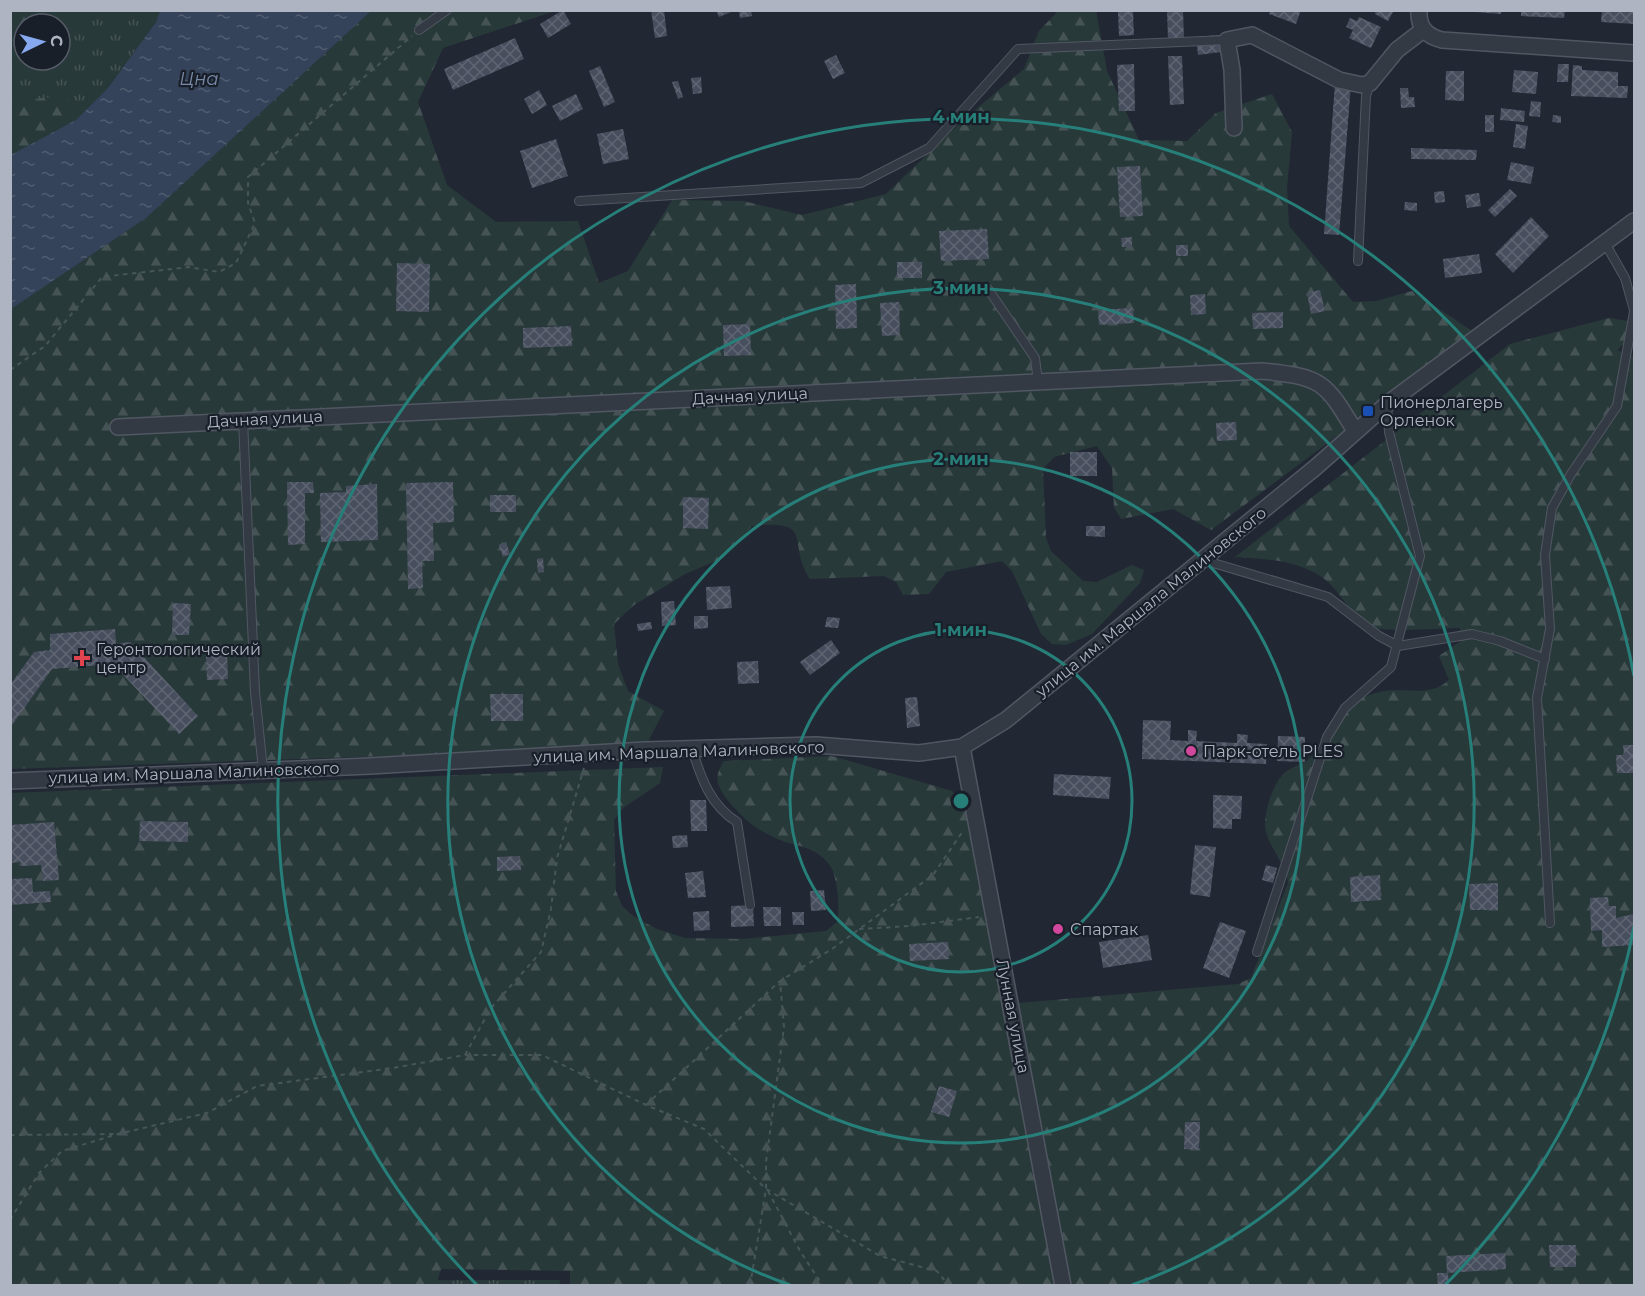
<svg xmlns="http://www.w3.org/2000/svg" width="1645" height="1296" font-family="Montserrat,sans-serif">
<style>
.grass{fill:url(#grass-tufts);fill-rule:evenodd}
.forest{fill:url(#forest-firs)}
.water{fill:url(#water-ripples)}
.building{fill:url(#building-cross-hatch)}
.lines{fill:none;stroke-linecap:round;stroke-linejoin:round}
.lane-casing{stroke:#515762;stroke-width:10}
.street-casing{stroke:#515762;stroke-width:18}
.path{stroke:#465659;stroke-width:2;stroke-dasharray:4.5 4.5;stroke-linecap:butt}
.lane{stroke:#343a44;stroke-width:8}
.street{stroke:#343a44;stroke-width:15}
.ring{fill:none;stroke:#277f7a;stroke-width:3}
.transit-dot{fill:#1a4fb4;stroke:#191f29;stroke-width:2}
.health-dot{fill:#e0444e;stroke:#191f29;stroke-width:2}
.hotel-dot{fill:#d1479c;stroke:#191f29;stroke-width:2}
.labels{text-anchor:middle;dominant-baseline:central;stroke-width:4.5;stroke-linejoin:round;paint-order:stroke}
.street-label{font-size:16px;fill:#aeb4c1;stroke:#191f29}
.poi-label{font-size:16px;fill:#aeb4c1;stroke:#191f29;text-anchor:start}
.water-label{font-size:18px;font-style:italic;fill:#788aa8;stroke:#191f29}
.centre{fill:#277f7a;stroke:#191f29;stroke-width:3}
.ring-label{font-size:18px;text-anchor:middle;font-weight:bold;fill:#277f7a;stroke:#191f29;stroke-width:4.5;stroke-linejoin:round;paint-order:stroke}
</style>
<defs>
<pattern id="grass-tufts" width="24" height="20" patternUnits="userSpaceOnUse" patternTransform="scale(1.5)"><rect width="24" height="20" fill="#28393a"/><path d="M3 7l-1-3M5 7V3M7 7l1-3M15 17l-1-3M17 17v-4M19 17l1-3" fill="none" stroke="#455355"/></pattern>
<pattern id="forest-firs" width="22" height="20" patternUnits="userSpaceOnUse" patternTransform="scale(1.5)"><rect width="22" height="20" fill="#28393a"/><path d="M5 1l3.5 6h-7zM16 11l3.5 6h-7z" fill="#455355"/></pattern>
<pattern id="water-ripples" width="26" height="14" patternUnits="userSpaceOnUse" patternTransform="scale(1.5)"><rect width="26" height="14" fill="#35435a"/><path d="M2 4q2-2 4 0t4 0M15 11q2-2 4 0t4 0" fill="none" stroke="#505c70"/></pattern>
<pattern id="building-cross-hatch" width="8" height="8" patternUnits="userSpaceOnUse" patternTransform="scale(1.5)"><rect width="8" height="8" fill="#474e5d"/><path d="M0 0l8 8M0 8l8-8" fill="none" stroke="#5f6572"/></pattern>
</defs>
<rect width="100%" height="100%" fill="#212833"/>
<g class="grass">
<path d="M11 11H160L156 22 108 88 75 121 11 155ZM24 24H60V60H24Z"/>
<polygon points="560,1280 559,1286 11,1286 10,1281"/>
</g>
<g class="forest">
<path d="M1096 10 1107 71 1139 140 1187 141 1216 113 1272 94 1292 132 1287 188 1289 226 1353 302 1376 301 1412 291 1475 333 1211 530 1173 509 1121 519 1114 507 1112 468 1097 446 1054 457 1043 469 1046 538 1051 551 1083 581 1097 582 1132 565 1144 570 1140 583 1092 634 1066 645 1052 644 1041 634 1012 571 1002 561 946 572 929 594 903 595 896 582 884 576 810 579C786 543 817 519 752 526L723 558 685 574 634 605 614 624 618 664 628 691 664 711 645 747 11 769 10 309 146 218 371 11H555L443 48 418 102 447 185 496 222 578 221 599 283 628 271 672 200 743 201 802 215 886 194 962 121 1024 69 1039 31 1058 11Z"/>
<polygon points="11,11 86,11 60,35 60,24 24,24 24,60 32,60 18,72 15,84 20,95 27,100 59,96 67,97 72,104 75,121 11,155"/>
<path d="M1609 318 1634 322V335L1617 350 1634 357V1285L570 1286V1271L441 1269 436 1286 11 1285 10 793 663 767 660 783 623 808 614 820 616 891 622 906 633 916 657 929 685 938 743 939 826 931 837 922C840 909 838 875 829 864 813 845 800 848 780 840 756 830 743 819 726 798 716 784 714 776 724 761L832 756 952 791 972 817 979 877 989 911 1007 1004 1238 984 1251 978 1288 883C1286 861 1266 846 1265 825 1265 809 1274 780 1287 771 1294 766 1305 764 1310 758 1340 724 1325 706 1380 692 1405 686 1428 699 1449 680L1439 656 1461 641 1460 628C1440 628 1394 632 1377 628 1354 622 1343 595 1327 581 1301 560 1266 559 1235 557L1510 344Z"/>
</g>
<polygon class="water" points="160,11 371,11 146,218 11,309 11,155 76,120 108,88 156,22"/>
<g class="building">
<polygon points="563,10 571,24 548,38 540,24"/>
<polygon points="651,10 664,10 667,36 655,38"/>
<polygon points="716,10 731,10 731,12 719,17"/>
<polygon points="751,10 752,16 740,18 739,11"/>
<polygon points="1167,10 1183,10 1184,40 1168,40"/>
<polygon points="1271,10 1301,10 1296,24 1269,14"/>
<polygon points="1376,10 1394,10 1388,21 1375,14"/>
<polygon points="1475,10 1501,10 1501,14 1475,12"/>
<polygon points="1521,10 1565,10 1564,18 1521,16"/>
<polygon points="1602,10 1634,10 1634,24 1601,22"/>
<polygon points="1133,11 1134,35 1119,36 1118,12"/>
<polygon points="1359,17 1381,27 1371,48 1349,38 1353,30 1346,27 1350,18 1357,21"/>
<polygon points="1219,35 1221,52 1198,55 1196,37"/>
<polygon points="515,38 524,59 453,90 444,69"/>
<polygon points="836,55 845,73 833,79 824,61"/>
<polygon points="1168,56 1182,56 1184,104 1170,105"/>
<polygon points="1134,64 1135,111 1119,111 1117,65"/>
<polygon points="1558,64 1569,64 1568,82 1557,82"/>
<polygon points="1573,65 1582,66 1582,70 1618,72 1618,86 1628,86 1627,98 1571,96"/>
<polygon points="600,66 615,102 604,107 589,71"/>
<polygon points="1514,70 1538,72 1536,94 1512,92"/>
<polygon points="1446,71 1464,71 1464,101 1445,100"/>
<polygon points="701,77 702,93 693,94 691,78"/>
<polygon points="678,81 683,97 678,99 672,82"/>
<polygon points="1335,83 1351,84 1339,235 1324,234"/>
<polygon points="1400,88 1408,88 1409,97 1414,97 1415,107 1401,108"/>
<polygon points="539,90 547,105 532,114 524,99"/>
<polygon points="576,94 583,109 560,121 552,106"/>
<polygon points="1531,101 1541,102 1540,117 1529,116"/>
<polygon points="1501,108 1525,111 1524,122 1500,120"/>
<rect x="1485" y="115" width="9" height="17"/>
<polygon points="1553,115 1561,116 1561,123 1552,122"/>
<polygon points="1516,124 1528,126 1525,149 1513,147"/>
<polygon points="623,129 629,159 603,164 597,134"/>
<polygon points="556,139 568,176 532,188 520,151"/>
<polygon points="1411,148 1477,150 1476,160 1411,159"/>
<polygon points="1511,162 1534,167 1531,184 1507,180"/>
<polygon points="1140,166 1143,216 1120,217 1117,167"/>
<polygon points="1510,189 1517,196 1495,217 1488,210"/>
<polygon points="1444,191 1445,202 1435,203 1434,192"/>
<polygon points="1479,193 1481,206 1467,208 1465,195"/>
<polygon points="1405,202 1417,203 1417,211 1404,210"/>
<polygon points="1531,217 1549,236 1513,273 1495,254"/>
<polygon points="987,229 989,259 941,261 939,231"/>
<polygon points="1132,237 1132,247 1122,247 1121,238"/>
<rect x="1176" y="245" width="12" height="11"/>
<polygon points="1479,254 1482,273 1445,278 1443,259"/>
<rect x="897" y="262" width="25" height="16"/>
<polygon points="397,263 430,264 429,312 396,311"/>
<polygon points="856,284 857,328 836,329 835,285"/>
<polygon points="1320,290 1325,311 1311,314 1307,293"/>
<polygon points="1205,294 1206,314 1191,315 1190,295"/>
<polygon points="899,302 900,335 882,336 880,303"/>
<polygon points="1133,308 1134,323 1099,325 1098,310"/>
<polygon points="1283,312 1283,328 1253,329 1252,313"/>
<polygon points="750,324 751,355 724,356 723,325"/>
<polygon points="571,326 572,346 523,348 523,328"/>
<polygon points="1236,422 1237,440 1217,441 1216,423"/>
<rect x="1070" y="452" width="27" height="24"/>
<polygon points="287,482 313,482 314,493 305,493 305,544 288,545"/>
<polygon points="453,482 454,522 433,523 434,561 422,561 423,588 408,589 406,483"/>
<polygon points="377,484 378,540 321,542 320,493 346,492 346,486"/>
<rect x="490" y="495" width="26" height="17"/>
<polygon points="683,497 709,498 708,529 683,528"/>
<polygon points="1086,526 1105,526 1105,537 1086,536"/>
<polygon points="506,542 510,554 503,557 499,545"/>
<polygon points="543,558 544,572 538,573 537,559"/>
<polygon points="730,586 732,608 707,610 706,587"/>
<polygon points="674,601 676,625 662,626 661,602"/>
<polygon points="173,603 191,604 189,635 172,635"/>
<polygon points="694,616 708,616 708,628 694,629"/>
<polygon points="827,617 840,618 838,628 825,627"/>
<polygon points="651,622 652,629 638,631 637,624"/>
<polygon points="115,629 116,644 130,642 198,716 179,734 113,664 52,669 10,728 10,685 34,652 50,650 50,634"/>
<polygon points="831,640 840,653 810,675 800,662"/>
<polygon points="227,653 228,679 207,680 206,654"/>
<polygon points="758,661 759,683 738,684 737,662"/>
<polygon points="490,694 523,694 523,721 491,721"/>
<polygon points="917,697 920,726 907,728 905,698"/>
<polygon points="1143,720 1171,721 1170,740 1188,741 1188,730 1197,731 1196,741 1237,743 1237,734 1248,735 1247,743 1267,744 1266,764 1142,759"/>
<polygon points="1278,736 1305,737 1305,762 1277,761"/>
<polygon points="1623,745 1634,745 1634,773 1617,773 1616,755 1624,755"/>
<polygon points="1054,774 1111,777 1109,799 1053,795"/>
<polygon points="1213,795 1242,796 1241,819 1232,819 1232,829 1213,828"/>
<polygon points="690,800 706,800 707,831 691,831"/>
<polygon points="140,821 188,822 188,842 139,841"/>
<polygon points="54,822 59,880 43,881 41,865 22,866 21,862 10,863 10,825"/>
<polygon points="687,835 688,847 673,848 672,836"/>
<polygon points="1195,845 1216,847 1210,897 1190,894"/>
<polygon points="520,856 521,870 497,871 497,857"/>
<polygon points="1266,865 1277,868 1273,883 1262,880"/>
<polygon points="703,871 706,897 688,898 685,873"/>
<polygon points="1380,875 1381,900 1351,902 1350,877"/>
<polygon points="32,878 33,892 50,891 51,902 10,905 10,879"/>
<polygon points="1498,883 1498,910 1470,910 1469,884"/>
<polygon points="824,890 826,910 811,911 810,891"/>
<polygon points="1608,897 1609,906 1616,906 1616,918 1634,914 1634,945 1602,947 1602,930 1591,931 1590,898"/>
<polygon points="753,905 754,926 731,927 731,906"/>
<polygon points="763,907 781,907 781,926 764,926"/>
<polygon points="709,911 710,930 694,931 693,912"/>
<polygon points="792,912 804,912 804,925 793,925"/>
<polygon points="1220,922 1246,931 1229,978 1203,968"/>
<polygon points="1148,935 1152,960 1103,968 1099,942"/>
<polygon points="948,942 949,959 910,961 909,944"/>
<polygon points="939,1086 957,1091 949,1117 931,1112"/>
<polygon points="1185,1122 1200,1122 1199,1150 1184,1149"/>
<polygon points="1549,1245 1576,1245 1576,1267 1550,1267"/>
<polygon points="1505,1253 1506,1269 1447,1273 1446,1256"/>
<polygon points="1437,1273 1448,1273 1449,1286 1438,1286"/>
</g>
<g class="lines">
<g class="lane-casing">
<g id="lane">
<polyline points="419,30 447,10"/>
<polyline points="579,201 861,183 929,148 1018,49 1227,40"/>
<polyline points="1605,243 1625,278 1634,310"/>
<polyline points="1358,261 1366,96 1370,83"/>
<polyline points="988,289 1035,358 1038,382"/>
<polyline points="243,420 255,692 263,770"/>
<polyline points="1203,560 1328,597 1379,636 1398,646 1472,634 1500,641 1545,659"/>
<path d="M692 749C701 778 710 805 737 822L750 905"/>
<polyline points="1550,923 1537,698 1550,629 1545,555 1552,508 1571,474 1617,406 1634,312"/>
<polyline points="1257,952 1327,737 1345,708 1391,667 1420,556 1389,432 1387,405"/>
</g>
</g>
<g class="street-casing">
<g id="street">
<path d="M1419 10C1418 27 1426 36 1442 40L1634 53"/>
<polyline points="1234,128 1232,70 1227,40 1252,35 1339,80 1362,85 1370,83 1397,50 1423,30"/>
<path d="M118 427 1262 371C1322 377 1325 381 1355 431"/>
<polyline points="962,747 1063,1286"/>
<polyline points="10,781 370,766 645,750 816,745 919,753 962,747 1006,720 1316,467 1387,404 1634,221"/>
</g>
</g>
<g class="path">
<polyline points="10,370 45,346 102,277 189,267 219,272 236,263 255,223 248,203 248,177 412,36"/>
<polyline points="859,929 910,926 979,917"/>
<polyline points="465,1055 491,1008 541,952 551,909 557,858 584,768"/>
<polyline points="646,1105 780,981"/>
<polyline points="10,1135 115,1134"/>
<polyline points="768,1191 800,1251 823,1286"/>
<polyline points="10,1220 39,1173 62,1151 118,1134 207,1113 257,1086 393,1068 465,1055 542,1055 646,1105 704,1129 766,1189 880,1256 937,1271 949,1286"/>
<polyline points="750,1286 766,1189 766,1162 784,1027 780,981 832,949 933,875 963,831"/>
</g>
<use href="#lane" class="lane"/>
<use href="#street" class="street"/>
</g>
<g class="ring">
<circle cx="961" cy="801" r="171"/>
<circle cx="961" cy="801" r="342"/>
<path d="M790 1285A513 513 0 1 1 1132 1285"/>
<path d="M1634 926A684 684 0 0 1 1445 1285M477 1285A684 684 0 1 1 1634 676"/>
</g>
<rect class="transit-dot" x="1362" y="405" width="12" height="12" rx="3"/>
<path class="health-dot" d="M79 649h6v6h6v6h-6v6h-6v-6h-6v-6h6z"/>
<g class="hotel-dot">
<circle cx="1191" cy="751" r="6"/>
<circle cx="1058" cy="929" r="6"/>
</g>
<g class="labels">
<g class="street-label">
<text transform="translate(750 396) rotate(-3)">Дачная улица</text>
<text transform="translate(265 419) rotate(-3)">Дачная улица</text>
<text transform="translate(1151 602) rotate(-39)">улица им. Маршала Малиновского</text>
<text transform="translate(679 752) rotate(-2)">улица им. Маршала Малиновского</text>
<text transform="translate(194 773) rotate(-2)">улица им. Маршала Малиновского</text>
<text transform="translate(1013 1016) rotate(79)">Лунная улица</text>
</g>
<g class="poi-label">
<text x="1380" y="402">Пионерлагерь<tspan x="1380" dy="18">Орленок</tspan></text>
<text x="96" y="649">Геронтологический<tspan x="96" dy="18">центр</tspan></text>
<text x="1203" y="751">Парк-отель PLES</text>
<text x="1070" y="929">Спартак</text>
</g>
<g class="water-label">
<text x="199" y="79">Цна</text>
</g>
</g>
<circle cx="961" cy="801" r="9" class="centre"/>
<g class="ring-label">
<text x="961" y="123">4 мин</text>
<text x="961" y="294">3 мин</text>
<text x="961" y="465">2 мин</text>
<text x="961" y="636">1 мин</text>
</g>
<rect width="1645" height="1296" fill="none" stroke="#aeb4c1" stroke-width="24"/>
<g transform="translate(42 42) rotate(85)"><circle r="28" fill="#191f29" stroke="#555b66" stroke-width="1.5"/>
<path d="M0-4.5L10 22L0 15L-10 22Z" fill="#86a8ee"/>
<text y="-9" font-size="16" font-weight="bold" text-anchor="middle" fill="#aeb4c1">С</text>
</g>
</svg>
